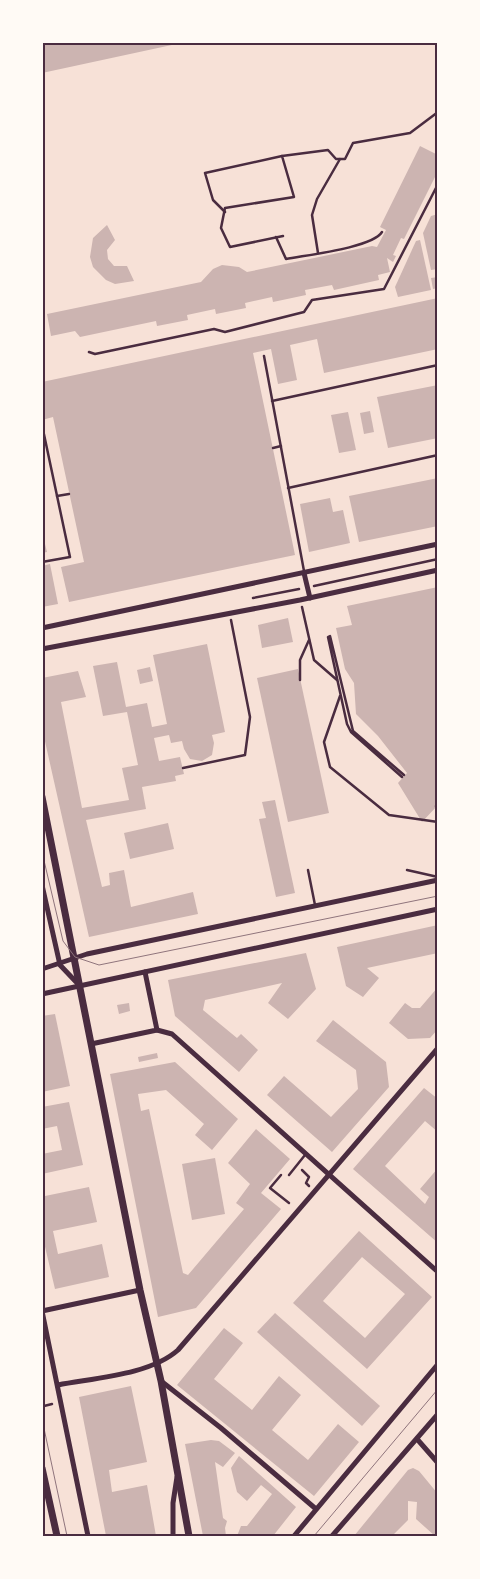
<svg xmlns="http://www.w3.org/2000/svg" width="480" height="1579" font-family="'Noto Sans',sans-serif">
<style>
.building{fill:#ccb4b1;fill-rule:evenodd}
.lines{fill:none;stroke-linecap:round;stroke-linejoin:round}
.path{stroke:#4a2c40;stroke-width:2.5}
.service{stroke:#4a2c40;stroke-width:2.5}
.minor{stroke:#4a2c40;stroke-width:5}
.tertiary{stroke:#4a2c40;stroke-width:7}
.tram{stroke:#8f747c;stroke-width:1}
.neatline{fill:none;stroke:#4a2c40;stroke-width:2}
</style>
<rect width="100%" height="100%" fill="#f7e1d7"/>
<g class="building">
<polygon points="42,42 181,42 181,43 42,73"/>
<polygon points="420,146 438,155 438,171 404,239 401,238 393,255 396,256 393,262 387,258 390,272 378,275 379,280 334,290 332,285 305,290 306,295 273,302 272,297 245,303 246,308 216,314 215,309 187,315 188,320 157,326 156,321 80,337 75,331 51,336 47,314 201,282 213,269 222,265 239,267 247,272 372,246 377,247 386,230 380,227"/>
<polygon points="438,214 438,269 431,270 423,233 431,216"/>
<polygon points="107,225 115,240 107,250 108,259 114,266 127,266 134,281 115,284 106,280 93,267 90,257 93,238"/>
<polygon points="420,240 431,290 398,297 395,287 416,241"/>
<polygon points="438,277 438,288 433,289 431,278"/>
<polygon points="438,298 438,349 324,373 317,339 290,345 297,380 278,384 271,349 253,353 295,555 69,602 61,567 84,562 53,417 42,420 42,382"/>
<polygon points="438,385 438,438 388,448 377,397"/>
<polygon points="370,411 374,432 364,434 360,413"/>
<polygon points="348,412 356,450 339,453 331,415"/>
<polygon points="438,478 438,526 359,542 349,496"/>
<polygon points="330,498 333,512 343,510 350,543 309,552 300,504"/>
<polygon points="42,532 47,552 42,553"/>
<polygon points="50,564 58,604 42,607 42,566"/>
<polygon points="438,587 438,805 422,822 398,783 407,773 378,736 356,714 354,683 345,669 336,628 352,625 347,606"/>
<polygon points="288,618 293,642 262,648 258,625"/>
<polygon points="207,644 225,732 212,735 214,743 212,755 202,761 190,759 184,749 182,741 171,743 169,735 154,738 159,761 180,757 184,774 175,776 176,781 142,787 146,809 86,820 102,887 110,885 109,873 124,870 131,907 193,892 198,914 89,937 42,728 42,678 78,671 86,697 61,702 82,808 129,800 122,768 138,765 127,712 103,716 93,666 117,662 126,707 147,703 152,727 167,724 153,655"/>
<polygon points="150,667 153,681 140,684 137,670"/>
<polygon points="298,669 329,813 288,822 257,678"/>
<polygon points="275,800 295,893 276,897 259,819 266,818 262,802"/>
<polygon points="168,823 174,849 130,859 124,833"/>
<polygon points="438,925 438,953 367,968 379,978 363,997 346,986 337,947"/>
<polygon points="306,953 316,989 288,1019 268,1003 282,983 205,1000 203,1010 237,1038 241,1034 258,1050 239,1072 175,1016 168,980"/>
<polygon points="438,987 438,1029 430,1038 408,1039 389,1023 405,1003 412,1008 420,1008"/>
<polygon points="129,1003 130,1011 119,1014 117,1005"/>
<polygon points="55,1014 70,1086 42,1092 42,1016"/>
<polygon points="333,1020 386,1062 389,1087 332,1152 267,1095 284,1076 331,1117 358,1089 356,1070 316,1041"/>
<polygon points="157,1053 158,1058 139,1062 138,1057"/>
<polygon points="175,1062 238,1119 212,1150 195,1135 204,1124 166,1090 138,1094 141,1111 149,1109 183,1273 188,1275 244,1209 236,1203 250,1184 228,1163 256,1129 290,1159 261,1193 281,1209 196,1308 158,1317 110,1074"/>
<polygon points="424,1088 438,1099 438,1132 425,1121 385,1166 425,1204 429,1197 420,1189 438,1168 438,1243 353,1169"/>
<polygon points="69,1102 83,1165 42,1174 42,1154 62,1150 57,1126 42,1129 42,1107"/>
<polygon points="215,1158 225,1214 192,1220 182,1164"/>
<polygon points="42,1187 45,1196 89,1187 97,1222 53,1231 58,1254 102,1244 109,1277 55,1289 42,1234"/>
<path d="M359 1231 432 1297 367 1369 293 1303ZM362 1257 405 1294 365 1338 323 1301Z"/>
<polygon points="275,1313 380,1406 362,1426 257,1332"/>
<polygon points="224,1328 243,1343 214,1379 252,1410 279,1376 301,1395 272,1430 308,1460 338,1424 359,1442 314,1496 177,1385"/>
<polygon points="131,1386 147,1462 109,1470 112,1492 147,1485 156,1536 106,1536 79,1397"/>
<polygon points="211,1440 219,1441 235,1453 223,1467 215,1462 223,1518 227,1521 225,1528 226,1536 203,1536 185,1444"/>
<polygon points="239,1456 296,1507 273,1536 237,1536 241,1526 247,1526 272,1494 261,1485 247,1501 237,1492 231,1468"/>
<polygon points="413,1468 419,1471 438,1494 438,1536 435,1536 416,1519 417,1502 408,1501 408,1520 392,1536 354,1536 408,1470"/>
</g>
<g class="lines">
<g class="path">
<polyline points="314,586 438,559"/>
<polyline points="253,598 299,589"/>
<polyline points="302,607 314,660 337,680"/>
<polyline points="300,680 300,660 309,640"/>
<polyline points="340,696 324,742 330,767 389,815 438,822"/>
<polyline points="183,768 245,755 250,717 231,620"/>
<polyline points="402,777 351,732 347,724 328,637 330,636 353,731 404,775"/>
<polyline points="436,806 438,807"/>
<polyline points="302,1170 309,1177 306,1183 309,1186"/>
<polyline points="281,1175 270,1188 289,1203"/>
<polyline points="44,1406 52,1404"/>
</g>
<g class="service">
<polyline points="225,212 213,200 205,173 282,156"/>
<polyline points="283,236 230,247 221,228 225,208 294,197 282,156 328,150 336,159 345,159 353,143 410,133 438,112"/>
<path d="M276 237 286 259C306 255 372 248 382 232"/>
<polyline points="318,253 312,215 317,199 340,159"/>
<polyline points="89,352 95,354 214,329 225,332 304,312 312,300 384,289 438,184"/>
<polyline points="264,356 304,571"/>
<polyline points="272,401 438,365"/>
<polyline points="42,425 70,557 42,562"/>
<polyline points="273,448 281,446"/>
<polyline points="288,488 438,455"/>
<polyline points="57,496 69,494"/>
<polyline points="308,870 315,905"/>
<polyline points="407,870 438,877"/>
<polyline points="289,1175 305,1155"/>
</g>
<g class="minor">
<polyline points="304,573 310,598"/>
<polyline points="42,628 438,544"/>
<polyline points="42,649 300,600 438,570"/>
<polyline points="42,885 60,965 79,985"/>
<polyline points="42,969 87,954 438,880"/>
<polyline points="42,994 438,909"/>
<polyline points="157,1030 172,1034 438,1272"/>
<polyline points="91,1044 157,1030 145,972"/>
<polyline points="42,1311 88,1536"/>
<polyline points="42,1311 140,1290"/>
<polyline points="161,1381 221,1428 316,1509"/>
<path d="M58 1385C94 1378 150 1375 178 1350L438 1048"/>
<polyline points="417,1439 438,1463"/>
<polyline points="173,1536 173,1503 177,1477"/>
<polyline points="294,1536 438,1364"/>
<polyline points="332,1536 438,1414"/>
</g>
<g class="tertiary">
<polyline points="42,797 140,1290 161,1381 189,1536"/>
<polyline points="42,1468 57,1536"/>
</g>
<g class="tram">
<polyline points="42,852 63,941 75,957 99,965 438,896"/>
<polyline points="42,1419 67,1536"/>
<polyline points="314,1536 438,1389"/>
</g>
</g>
<rect width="480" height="1579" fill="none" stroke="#fffaf5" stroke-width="88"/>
<rect x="44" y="44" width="392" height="1491" class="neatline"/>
</svg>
